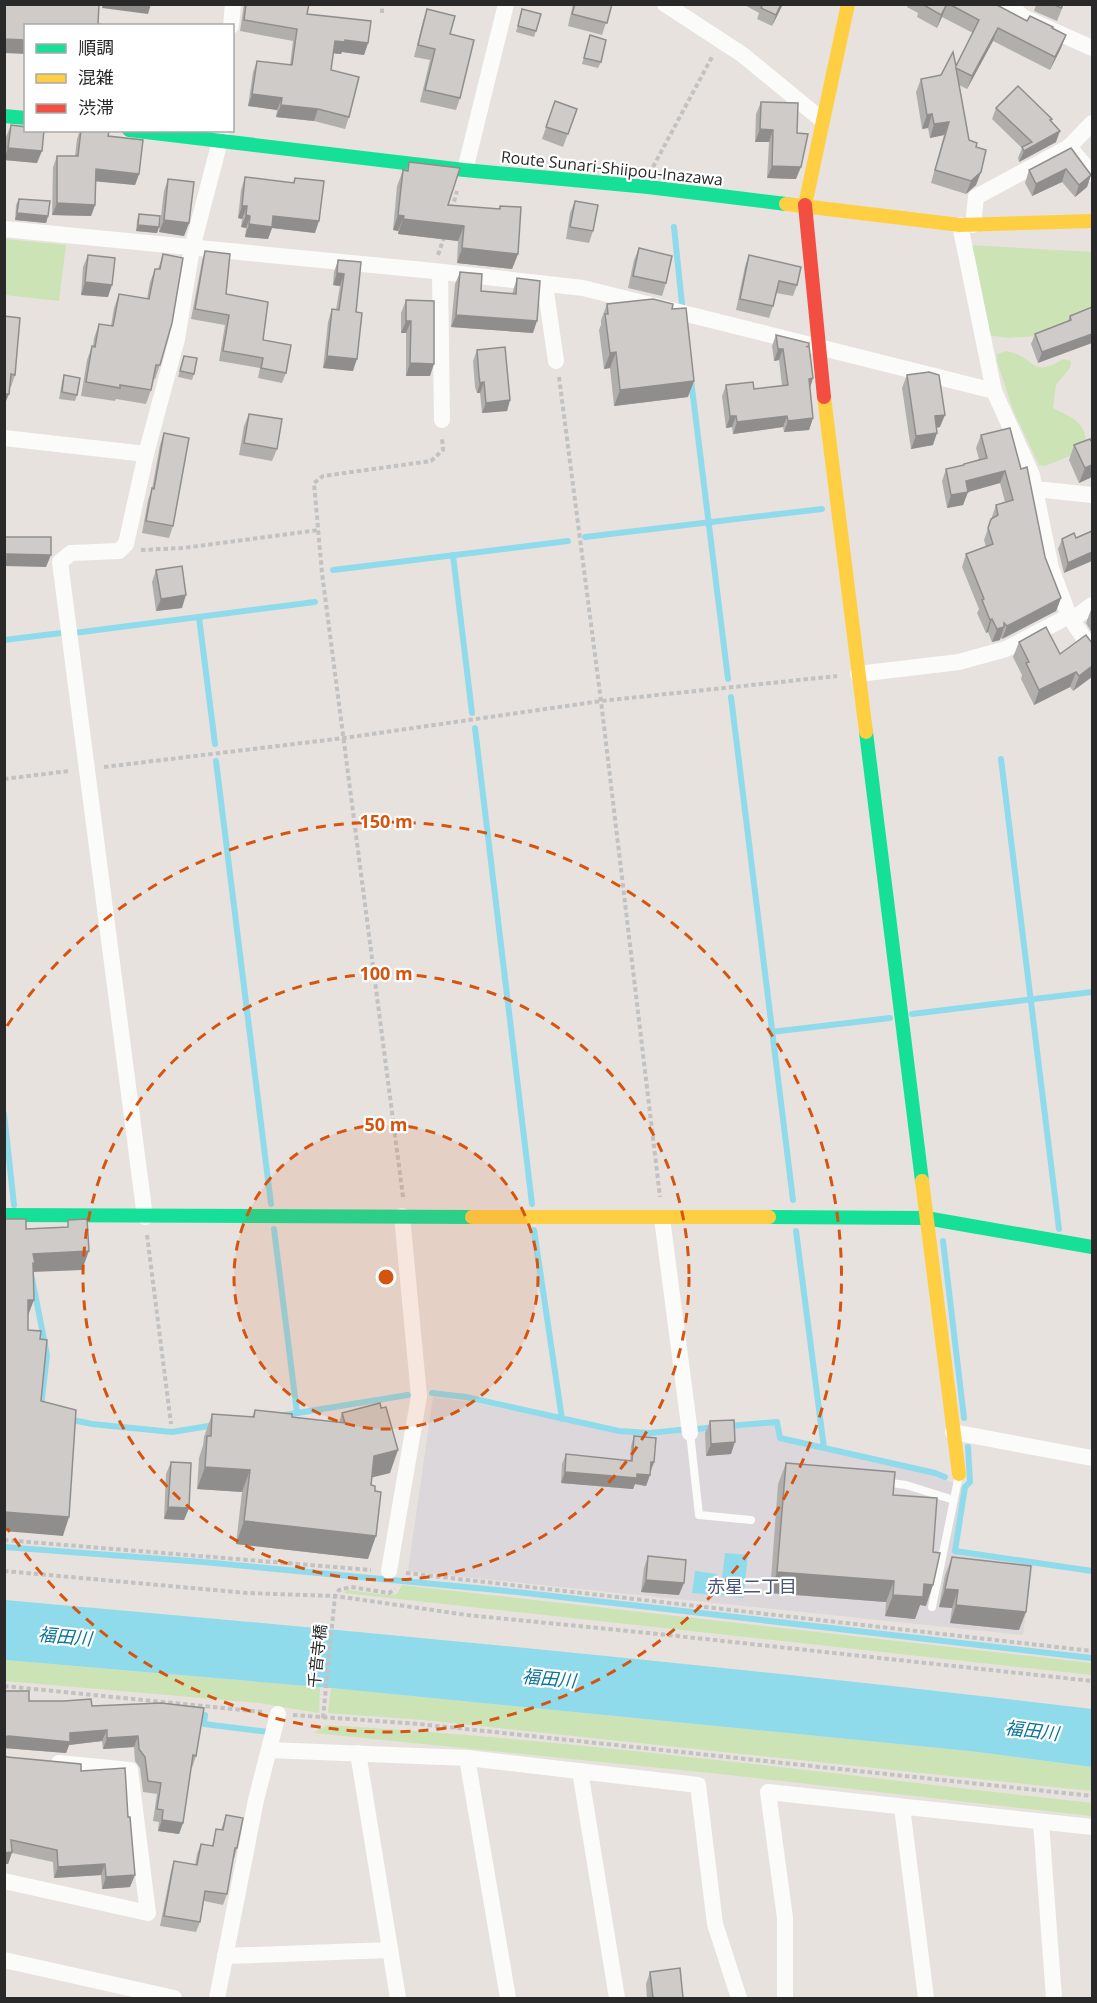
<svg xmlns="http://www.w3.org/2000/svg" width="1097" height="2003" font-family="'Open Sans','Noto Sans JP',sans-serif">
<style>
.industrial{fill:#dbd7da}
.green{fill:#cce3b6}
.water{fill:#90dbeb}
.lines{fill:none;stroke-linecap:round;stroke-linejoin:round}
.stream{stroke:#90dbeb;stroke-width:6}
.path{stroke:#c3c2c2;stroke-width:4;stroke-dasharray:4.5 3;stroke-linecap:butt}
.lane{stroke:#fbfbfa;stroke-width:8}
.street{stroke:#fbfbfa;stroke-width:16}
.fast{stroke:#16e098;stroke-width:14}
.slow{stroke:#ffcf43;stroke-width:14}
.jam{stroke:#f24e42;stroke-width:14}
.wall{fill:#b1afac}
.shaded-wall{fill:#908e8c}
.building{fill:#cecbc8;stroke:#908e8c;stroke-width:1.5}
.ring{fill:none;stroke:#d5540f;stroke-width:3;stroke-dasharray:10 8}
.labels{text-anchor:middle;dominant-baseline:central;stroke-width:4.5;stroke-linejoin:round;paint-order:stroke}
.street-label{font-size:16px;fill:#292929;stroke:#fff}
.neighbourhood-label{font-size:18px;fill:#49567a;stroke:#fff}
.water-label{font-size:18px;font-style:italic;fill:#0b759a;stroke:#fff}
.centre{fill:#d5540f;stroke:#fff;stroke-width:3}
.ring-label{font-size:18px;text-anchor:middle;font-weight:bold;fill:#d5540f;stroke:#fff;stroke-width:4.5;stroke-linejoin:round;paint-order:stroke}
</style>
<rect width="100%" height="100%" fill="#e7e2de"/>
<polygon class="industrial" points="433,1397 466,1401 624,1434 649,1436 776,1424 778,1440 933,1474 964,1488 953,1553 1033,1565 1023,1635 408,1571"/>
<g class="green">
<polygon points="5,239 66,245 59,301 5,295"/>
<polygon points="968,245 1092,252 1092,314 1037,336 1009,338 986,335"/>
<path d="M1006 351C1036 356 1030 380 1063 359L1071 361 1070 368 1056 385 1053 408C1074 419 1086 421 1087 449L1045 466 1039 465 1013 410 997 361V354Z"/>
<polygon points="402,1585 1092,1663 1092,1675 344,1593 348,1590 386,1595 397,1594"/>
<polygon points="4,1660 320,1687 319,1713 259,1703 5,1681"/>
<polygon points="331,1688 969,1751 1092,1767 1092,1791 423,1720 328,1713"/>
<path d="M327 1725C582 1740 838 1775 1092 1803V1816L710 1773 314 1733Z"/>
</g>
<g class="water">
<polygon points="725,1553 748,1555 743,1598 720,1595"/>
<polygon points="695,1571 717,1574 715,1595 692,1593"/>
<path d="M5 1600C368 1632 731 1666 1092 1709V1767L969 1751 331 1688 5 1660Z"/>
</g>
<g class="lines">
<g class="stream">
<polyline points="674,227 682,304"/>
<polyline points="691,380 728,679"/>
<polyline points="585,537 822,509"/>
<polyline points="453,555 472,713"/>
<polyline points="333,570 568,541"/>
<polyline points="199,617 215,744"/>
<polyline points="74,633 315,602"/>
<polyline points="4,640 61,633"/>
<polyline points="731,697 793,1200"/>
<polyline points="475,728 532,1204"/>
<polyline points="1001,759 1059,1229"/>
<polyline points="216,761 271,1204"/>
<polyline points="912,1014 1092,992"/>
<polyline points="771,1032 890,1018"/>
<polyline points="4,1114 14,1205"/>
<polyline points="274,1229 297,1413"/>
<polyline points="534,1230 562,1419"/>
<polyline points="796,1231 824,1448"/>
<polyline points="943,1241 964,1418"/>
<polyline points="32,1278 47,1355 41,1407"/>
<polyline points="432,1393 466,1397 619,1431 649,1433 680,1430"/>
<polyline points="285,1415 408,1395"/>
<polyline points="68,1419 92,1424 172,1432 215,1425"/>
<polyline points="728,1426 777,1422 780,1438 935,1473 945,1477"/>
<polyline points="697,1429 715,1427"/>
<polyline points="968,1447 970,1482 965,1487 955,1551 1092,1571"/>
<polyline points="4,1547 203,1562 517,1592 1092,1658"/>
<polyline points="196,1715 205,1715 204,1724 269,1732"/>
</g>
<g class="path">
<polyline points="382,13 382,4"/>
<polyline points="653,167 713,55"/>
<polyline points="452,209 457,191"/>
<polyline points="438,255 444,237"/>
<polyline points="559,377 601,701 660,1197"/>
<polyline points="141,550 183,548 319,530"/>
<polyline points="104,767 344,738 601,701 837,676"/>
<polyline points="4,779 69,771"/>
<polyline points="403,1197 322,573 314,483 323,476 431,461 443,450 442,438"/>
<polyline points="147,1235 171,1424"/>
<polyline points="4,1540 371,1570"/>
<polyline points="4,1571 247,1593 335,1596 467,1615 668,1635 1092,1681"/>
<polyline points="406,1573 1092,1651"/>
<polyline points="4,1686 262,1712"/>
<polyline points="293,1715 419,1724 1092,1796"/>
<polyline points="323,1718 335,1596 339,1590 351,1587 389,1593 395,1589"/>
</g>
<g class="lane">
<polyline points="690,1433 699,1515 751,1520"/>
<polyline points="884,1482 906,1485 954,1500"/>
<polyline points="932,1607 959,1475"/>
</g>
<g class="street">
<polyline points="665,4 743,55 822,120"/>
<polyline points="1009,4 1023,17 1092,48"/>
<polyline points="231,26 233,4"/>
<polyline points="1092,123 1069,147 1092,174"/>
<polyline points="465,170 506,4"/>
<polyline points="960,225 994,391 1032,475 1051,568 1069,616 1092,650"/>
<polyline points="973,225 976,197 1069,147"/>
<polyline points="4,229 434,271 583,288 994,391"/>
<polyline points="440,272 442,420"/>
<polyline points="545,285 556,361"/>
<polyline points="4,438 146,454"/>
<polyline points="1035,489 1092,495"/>
<polyline points="1072,620 1092,605"/>
<polyline points="858,674 959,662 1006,649 1069,616"/>
<polyline points="145,1217 60,562 71,553 119,551 126,544 146,454 177,339 192,248 220,141 221,131"/>
<polyline points="662,1218 690,1433"/>
<polyline points="953,1432 1092,1458"/>
<polyline points="389,1571 419,1396 402,1216"/>
<polyline points="269,1750 467,1758 698,1785 715,1924 739,1998"/>
<polyline points="358,1753 398,1998"/>
<polyline points="467,1758 508,1998"/>
<polyline points="580,1771 617,1998"/>
<polyline points="902,1807 926,1998"/>
<polyline points="1041,1822 1054,1998"/>
<polyline points="4,1881 148,1913 130,1770 59,1763"/>
<polyline points="225,1956 390,1950"/>
<polyline points="4,1960 174,1998"/>
<polyline points="217,1998 256,1800 278,1714"/>
<polyline points="785,1998 785,1918 768,1792 1092,1827"/>
</g>
<g class="fast">
<polyline points="4,116 26,118"/>
<polyline points="129,130 464,170 648,187 786,204"/>
<polyline points="866,732 922,1181"/>
<polyline points="4,1215 472,1217"/>
<polyline points="769,1217 926,1218 1092,1247"/>
</g>
<g class="slow">
<polyline points="786,204 960,225 1092,221"/>
<polyline points="805,205 848,4"/>
<polyline points="824,397 866,732"/>
<polyline points="922,1181 959,1474"/>
<polyline points="472,1217 769,1217"/>
</g>
<polyline class="jam" points="805,205 824,397"/>
</g>
<g class="wall">
<polygon points="244,4 309,4 307,14 368,43 364,55 342,52 341,54 333,53 331,70 349,117 345,129 314,121 276,117 277,110 248,106 253,72 257,61 290,65 293,41 240,31"/>
<polygon points="573,4 612,4 602,35 568,26"/>
<polygon points="743,4 783,4 772,26 757,19 759,13"/>
<polygon points="908,4 997,4 996,6 1027,21 1052,28 1066,35 1061,48 1050,70 993,41 967,89 959,85 969,140 976,147 981,172 976,185 966,194 931,183 944,135 930,138 928,128 922,129 916,92 921,79 941,75 956,66 973,33 942,17 937,28 917,17 918,13 907,7"/>
<polygon points="1034,4 1064,4 1057,21 1034,11 1036,5"/>
<polygon points="427,9 450,34 460,98 456,110 420,102 430,60 414,57 423,21"/>
<polygon points="522,9 536,31 534,37 516,32"/>
<polygon points="590,35 601,62 598,68 582,64"/>
<polygon points="555,101 577,109 563,147 542,139"/>
<polygon points="761,102 797,133 796,179 767,178 769,142 755,142 756,114"/>
<polygon points="996,108 1052,119 1051,121 1056,142 1019,162 1018,158 1022,148 992,119"/>
<polygon points="11,125 37,163 4,160 6,137"/>
<polygon points="80,130 103,130 139,174 135,185 96,181 95,205 91,216 52,215 53,167 57,156 75,156 77,139"/>
<polygon points="1071,148 1091,175 1087,187 1075,197 1062,182 1032,196 1025,183 1029,170"/>
<polygon points="409,162 448,205 499,209 500,206 518,254 512,269 457,263 458,241 398,234 398,231 393,230 397,186 403,170 406,171"/>
<polygon points="245,177 293,183 295,178 315,233 272,228 268,239 245,237 246,228 241,227 242,219 238,218 241,190"/>
<polygon points="168,179 189,223 184,236 159,232 164,191"/>
<polygon points="19,199 48,216 46,223 15,220 16,205"/>
<polygon points="575,201 593,231 589,243 566,239 570,213"/>
<polygon points="139,214 159,227 157,233 136,231 137,220"/>
<polygon points="639,248 666,283 662,296 628,288 634,260"/>
<polygon points="205,251 226,294 263,340 286,373 282,383 258,378 260,368 219,361 225,325 191,319 202,261"/>
<polygon points="163,254 160,365 155,379 153,379 151,390 146,404 116,399 115,401 81,396 87,360 92,346 93,346 94,338 99,324 111,326 114,308 119,294 147,299 150,282 155,269 158,269"/>
<polygon points="88,255 108,297 81,295 83,267"/>
<polygon points="749,255 797,285 793,296 776,293 773,306 769,318 736,310 745,266"/>
<polygon points="338,260 356,312 353,371 323,368 328,322 332,309 336,310 340,286 333,285 334,272"/>
<polygon points="460,272 481,291 512,294 517,278 533,333 451,327 455,284"/>
<polygon points="406,300 430,376 406,376 406,333 401,333 401,313"/>
<polygon points="607,304 672,309 688,397 614,406 610,368 604,369 599,330 601,325 601,320"/>
<polygon points="1092,307 1038,363 1031,344 1035,334 1068,321 1070,316"/>
<polygon points="4,316 15,375 11,387 9,387"/>
<polygon points="776,335 813,378 810,388 813,418 809,430 784,432 783,427 733,434 732,427 726,428 722,396 726,385 754,389 782,386 779,360 774,361 772,346"/>
<polygon points="477,350 510,400 507,411 482,413 480,393 477,393 475,387 473,361"/>
<polygon points="184,356 194,374 192,380 178,377"/>
<polygon points="64,375 77,395 75,401 59,399 62,382"/>
<polygon points="907,375 940,427 936,428 933,445 911,449 902,388"/>
<polygon points="249,414 277,449 272,461 239,455 244,426"/>
<polygon points="1010,428 1045,557 1061,598 1056,611 1002,639 1000,637 1000,640 992,642 988,632 986,633 977,613 979,609 962,567 966,554 986,547 984,540 996,505 1005,502 1000,483 968,492 963,505 947,508 942,481 946,469 963,465 964,464 979,459 976,448 981,435"/>
<polygon points="164,433 173,526 169,538 142,533 148,500 152,489 160,445"/>
<polygon points="1092,442 1092,477 1079,483 1069,460 1074,445"/>
<polygon points="1092,531 1064,573 1058,549 1062,539 1076,538"/>
<polygon points="156,570 182,608 156,611 152,582"/>
<polygon points="1092,607 1092,633 1086,623"/>
<polygon points="1019,642 1060,654 1092,643 1073,691 1070,687 1034,705 1021,679 1022,675 1013,657"/>
<polygon points="255,1410 292,1417 339,1423 342,1413 390,1473 371,1477 368,1559 236,1544 242,1492 197,1489 199,1458 203,1445 204,1437 212,1414 252,1417"/>
<polygon points="710,1421 731,1454 706,1456 705,1433"/>
<polygon points="634,1436 654,1462 646,1486 635,1484 633,1489 561,1483 562,1464 566,1454 630,1461 631,1446"/>
<polygon points="171,1462 189,1508 184,1520 164,1519 166,1474"/>
<polygon points="786,1463 893,1495 933,1552 926,1606 920,1605 915,1619 885,1616 886,1602 770,1593 778,1484"/>
<polygon points="648,1556 679,1595 641,1592 644,1568"/>
<polygon points="952,1557 1019,1630 950,1623 952,1608 939,1607 945,1575"/>
<polygon points="4,1691 29,1701 92,1706 196,1756 192,1768 191,1767 183,1823 179,1834 158,1831 159,1822 153,1821 157,1794 143,1792 140,1768 135,1761 134,1747 103,1749 102,1741 69,1745 66,1753 4,1748"/>
<polygon points="4,1755 7,1757 81,1771 130,1887 102,1889 101,1875 54,1878 53,1862 12,1853 8,1864 4,1864"/>
<polygon points="226,1815 237,1848 234,1859 233,1859 227,1894 223,1905 204,1901 200,1922 196,1932 160,1926 171,1871 174,1861 195,1865 197,1854 201,1844 212,1846 216,1829 221,1830"/>
<polygon points="650,1972 683,1998 647,1998 646,1984"/>
</g>
<g class="shaded-wall">
<polygon points="103,4 151,4 148,14 102,8"/>
<polygon points="781,4 783,4 772,26 776,15"/>
<polygon points="947,4 942,17 937,28 941,15"/>
<polygon points="998,28 993,41 967,89 972,76"/>
<polygon points="1066,35 1061,48 1050,70 1055,57"/>
<polygon points="4,39 26,40 26,54 4,53"/>
<polygon points="345,40 368,43 364,55 342,52 341,54 330,53 335,41"/>
<polygon points="252,94 282,98 277,110 248,106"/>
<polygon points="281,105 318,109 314,121 276,117"/>
<polygon points="932,114 928,128 922,129 927,115"/>
<polygon points="949,122 944,135 930,138 934,124"/>
<polygon points="760,129 773,130 769,142 755,142"/>
<polygon points="1060,131 1056,142 1019,162 1024,151"/>
<polygon points="8,148 42,151 37,163 4,160"/>
<polygon points="772,166 801,167 796,179 767,178"/>
<polygon points="96,169 139,174 135,185 92,181"/>
<polygon points="1066,169 1062,182 1032,196 1036,184"/>
<polygon points="981,172 976,185 966,194 971,181"/>
<polygon points="1091,175 1087,187 1075,197 1079,185"/>
<polygon points="57,203 95,205 91,216 52,215"/>
<polygon points="242,206 247,206 242,219 238,218"/>
<polygon points="17,213 48,216 46,223 15,220"/>
<polygon points="246,215 250,216 246,228 241,227"/>
<polygon points="398,215 404,216 398,231 393,230"/>
<polygon points="273,216 319,221 315,233 272,228 268,239 245,237 249,224"/>
<polygon points="403,219 464,226 458,241 398,234"/>
<polygon points="164,220 189,223 184,236 159,232"/>
<polygon points="138,225 159,227 157,233 136,231"/>
<polygon points="462,248 518,254 512,269 457,263"/>
<polygon points="337,273 344,274 340,286 333,285"/>
<polygon points="85,282 112,285 108,297 81,295"/>
<polygon points="456,315 537,321 533,333 451,327"/>
<polygon points="406,321 411,321 406,333 401,333"/>
<polygon points="1092,334 1092,343 1038,363 1042,352"/>
<polygon points="778,349 783,349 779,360 774,361"/>
<polygon points="616,352 610,368 604,369 610,353"/>
<polygon points="327,356 357,359 353,371 323,368"/>
<polygon points="410,363 434,364 430,376 406,376"/>
<polygon points="813,378 809,390 809,379"/>
<polygon points="694,381 688,397 614,406 620,390"/>
<polygon points="484,382 480,393 477,393 480,383"/>
<polygon points="4,394 9,394 4,406"/>
<polygon points="510,400 507,411 482,413 486,403"/>
<polygon points="945,415 940,427 930,429 935,416"/>
<polygon points="730,416 736,416 732,427 726,428"/>
<polygon points="787,416 783,427 733,434 737,422"/>
<polygon points="813,418 809,430 784,432 788,421"/>
<polygon points="937,433 933,445 911,449 916,436"/>
<polygon points="1092,465 1092,477 1079,483 1085,468"/>
<polygon points="1005,471 1000,483 961,494 966,481"/>
<polygon points="968,492 963,505 947,508 951,495"/>
<polygon points="1092,552 1092,561 1064,573 1068,563"/>
<polygon points="7,554 51,555 46,567 4,566 4,560"/>
<polygon points="186,595 182,608 156,611 161,599"/>
<polygon points="1061,598 1056,611 1002,639 1007,626"/>
<polygon points="992,619 988,632 986,633 990,620"/>
<polygon points="1004,627 1000,640 992,642 997,629"/>
<polygon points="1092,666 1092,677 1073,691 1079,676"/>
<polygon points="1076,672 1070,687 1034,705 1039,690"/>
<polygon points="89,1251 82,1270 32,1272 33,1254"/>
<polygon points="28,1300 34,1300 27,1318"/>
<polygon points="735,1442 731,1454 706,1456 711,1444"/>
<polygon points="398,1450 390,1473 366,1479 374,1456"/>
<polygon points="651,1462 654,1462 650,1472"/>
<polygon points="205,1467 250,1470 242,1492 197,1489"/>
<polygon points="565,1472 637,1474 650,1475 646,1486 635,1484 633,1489 561,1483"/>
<polygon points="168,1507 189,1508 184,1520 164,1519"/>
<polygon points="4,1512 69,1517 63,1536 4,1531"/>
<polygon points="244,1521 376,1536 368,1559 236,1544"/>
<polygon points="777,1572 894,1581 886,1602 770,1593"/>
<polygon points="646,1580 684,1583 679,1595 641,1592"/>
<polygon points="924,1584 933,1585 926,1606 920,1605 915,1619 885,1616 893,1595"/>
<polygon points="945,1589 958,1590 952,1608 939,1607"/>
<polygon points="956,1605 1026,1612 1019,1630 950,1623"/>
<polygon points="107,1730 102,1741 69,1745 66,1753 4,1748 4,1737 9,1736 70,1733"/>
<polygon points="138,1736 134,1747 103,1749 107,1738"/>
<polygon points="162,1820 183,1823 179,1834 158,1831"/>
<polygon points="12,1852 8,1864 4,1864 4,1853"/>
<polygon points="105,1864 101,1875 54,1878 58,1867"/>
<polygon points="135,1875 130,1887 102,1889 106,1877"/>
</g>
<g class="building">
<polygon points="4,4 99,4 98,24 111,26 26,26 26,40 4,39"/>
<polygon points="246,4 309,4 307,14 371,21 368,43 345,40 345,42 335,41 331,70 359,77 349,117 318,109 281,105 282,98 252,94 257,61 292,65 297,29 244,20"/>
<polygon points="575,4 612,4 607,23 572,14"/>
<polygon points="763,4 781,4 776,15 761,8"/>
<polygon points="922,4 947,4 941,15"/>
<polygon points="949,4 995,4 1027,21 1030,16 1053,27 1052,28 1066,35 1055,57 998,28 972,76 956,68 969,140 977,143 976,147 986,150 981,172 971,181 935,170 949,122 934,124 932,114 927,115 921,79 941,75 953,52 956,66 979,20"/>
<polygon points="1053,4 1063,4 1061,8"/>
<polygon points="427,9 455,16 450,34 474,40 460,98 425,90 435,49 418,45"/>
<polygon points="522,9 541,14 536,31 518,26"/>
<polygon points="590,35 606,40 601,62 584,58"/>
<polygon points="1018,86 1052,119 1050,120 1060,131 1024,151 1022,147 1032,142 996,108"/>
<polygon points="555,101 577,109 568,134 546,127"/>
<polygon points="761,102 798,103 797,133 808,134 801,167 772,166 773,130 760,129"/>
<polygon points="11,125 26,127 26,130 44,130 42,151 8,148"/>
<polygon points="81,130 109,131 108,136 143,140 139,174 96,169 95,205 57,203 57,156 78,156"/>
<polygon points="1071,148 1091,175 1079,185 1066,169 1036,184 1029,170"/>
<polygon points="409,162 460,168 448,205 500,209 500,206 521,207 518,254 462,248 464,226 403,219 404,216 398,215 403,170 408,171"/>
<polygon points="245,177 294,183 295,178 324,181 319,221 273,216 272,227 249,224 250,216 246,215 247,206 242,206"/>
<polygon points="168,179 194,182 189,223 164,220"/>
<polygon points="19,199 50,201 48,216 17,213"/>
<polygon points="575,201 598,205 593,231 570,227"/>
<polygon points="139,214 160,216 159,227 138,225"/>
<polygon points="639,248 672,256 666,283 633,276"/>
<polygon points="205,251 230,254 226,294 268,302 263,340 291,345 286,373 261,368 263,358 223,351 229,315 195,309"/>
<polygon points="163,254 183,258 172,323 160,365 156,365 151,390 120,385 120,388 86,382 92,346 95,347 99,324 113,326 119,294 149,299 155,269 160,269"/>
<polygon points="88,255 115,258 112,285 85,282"/>
<polygon points="749,255 801,267 797,285 779,281 773,306 740,299"/>
<polygon points="338,260 361,262 356,312 362,313 357,359 327,356 332,309 339,310 344,274 337,273"/>
<polygon points="460,272 482,274 481,291 516,294 517,278 540,281 537,321 456,315"/>
<polygon points="653,299 673,304 672,309 686,308 694,381 620,390 616,352 610,353 605,314 608,314 607,304"/>
<polygon points="406,300 434,301 434,364 410,363 411,321 406,321"/>
<polygon points="1092,307 1092,334 1042,352 1035,334 1071,320 1070,316"/>
<polygon points="4,316 20,318 15,375 11,374 9,394 4,394"/>
<polygon points="776,335 809,343 809,346 806,347 809,346 813,378 809,379 813,418 788,421 787,416 737,422 736,416 730,416 726,385 753,382 754,389 788,385 783,349 778,349"/>
<polygon points="505,347 510,400 486,403 484,382 480,383 479,376 477,350"/>
<polygon points="184,356 197,358 194,374 180,371"/>
<polygon points="929,372 939,375 945,415 935,416 937,433 916,436 907,375"/>
<polygon points="64,375 80,378 77,395 62,392"/>
<polygon points="249,414 282,419 277,449 244,443"/>
<polygon points="1010,428 1021,469 1027,467 1045,557 1061,598 1007,626 1004,623 1004,627 997,629 992,619 990,620 982,600 984,599 966,554 993,544 988,528 991,519 998,515 996,505 1013,500 1005,471 966,481 968,492 951,495 946,469 964,465 964,464 987,458 981,435"/>
<polygon points="164,433 189,438 173,526 146,521 152,488 154,489"/>
<polygon points="1090,439 1092,442 1092,465 1085,468 1074,445"/>
<polygon points="1092,531 1092,552 1068,563 1062,539 1074,533 1076,538"/>
<polygon points="4,537 51,537 51,555 7,554 7,561 4,561"/>
<polygon points="182,566 186,595 161,599 156,570"/>
<polygon points="1046,627 1060,654 1086,635 1092,643 1092,666 1079,676 1076,672 1039,690 1026,663 1029,662 1019,642"/>
<polygon points="4,1219 26,1219 26,1229 68,1227 68,1220 87,1219 89,1251 33,1254 35,1263 33,1263 34,1300 28,1300 28,1330 41,1331 40,1339 47,1340 41,1401 76,1410 69,1517 4,1512"/>
<polygon points="380,1403 381,1408 386,1407 398,1450 374,1456 371,1485 375,1486 375,1491 381,1492 376,1536 244,1521 250,1470 205,1467 207,1436 211,1436 212,1414 254,1417 255,1410 292,1414 292,1417 345,1423 342,1413"/>
<polygon points="734,1420 735,1442 711,1444 710,1421"/>
<polygon points="634,1436 656,1438 654,1462 651,1462 650,1475 637,1474 637,1478 565,1472 566,1454 632,1461"/>
<polygon points="171,1462 191,1463 189,1508 168,1507"/>
<polygon points="786,1463 895,1472 893,1495 937,1498 933,1552 940,1553 933,1585 924,1584 923,1597 893,1595 894,1581 777,1572"/>
<polygon points="648,1556 686,1560 684,1583 646,1580"/>
<polygon points="952,1557 1031,1566 1026,1612 956,1605 958,1590 945,1589"/>
<polygon points="4,1691 29,1691 29,1701 64,1701 91,1699 92,1706 161,1703 204,1708 196,1756 193,1755 183,1823 162,1820 163,1810 157,1809 161,1783 148,1781 145,1757 139,1749 138,1736 107,1738 107,1730 70,1733 70,1742 9,1736 4,1737"/>
<polygon points="4,1755 7,1757 81,1764 81,1771 125,1768 128,1817 130,1817 135,1875 106,1877 105,1864 58,1867 57,1850 11,1840 12,1852 4,1853"/>
<polygon points="226,1815 243,1818 237,1848 235,1848 227,1894 205,1891 200,1922 164,1916 174,1861 197,1865 201,1844 213,1846 216,1829 223,1830"/>
<polygon points="680,1968 683,1998 653,1998 650,1972"/>
</g>
<circle cx="386" cy="1277" r="152" fill="#d5540f" fill-opacity=".12"/>
<g class="ring">
<circle cx="386" cy="1277" r="152"/>
<circle cx="386" cy="1277" r="303"/>
<path d="M7 1026A455 455 0 1 1 7 1528"/>
</g>
<g class="labels">
<g class="street-label">
<text transform="translate(612 168) rotate(6)">Route Sunari-Shiipou-Inazawa</text>
<text transform="translate(317 1656) rotate(-84)">千音寺橋</text>
</g>
<g class="neighbourhood-label">
<text x="752" y="1586">赤星二丁目</text>
</g>
<g class="water-label">
<text transform="translate(65 1636) rotate(5)">福田川</text>
<text transform="translate(549 1678) rotate(5)">福田川</text>
<text transform="translate(1032 1730) rotate(7)">福田川</text>
</g>
</g>
<circle cx="386" cy="1277" r="9" class="centre"/>
<g class="ring-label">
<text x="386" y="828">150 m</text>
<text x="386" y="980">100 m</text>
<text x="386" y="1131">50 m</text>
</g>
<rect width="1097" height="2003" fill="none" stroke="#292929" stroke-width="12"/>
<rect x="24" y="24" width="210" height="108" fill="#ffffff" stroke="#a9a9a9" stroke-width="1.5"/>
<rect x="36" y="44" width="30" height="9" fill="#16e098" stroke="#a9a9a9" stroke-width="1.5"/>
<text x="78" y="54" font-size="18" fill="#292929">順調</text>
<rect x="36" y="74" width="30" height="9" fill="#ffcf43" stroke="#a9a9a9" stroke-width="1.5"/>
<text x="78" y="84" font-size="18" fill="#292929">混雑</text>
<rect x="36" y="104" width="30" height="9" fill="#f24e42" stroke="#a9a9a9" stroke-width="1.5"/>
<text x="78" y="114" font-size="18" fill="#292929">渋滞</text>
</svg>
